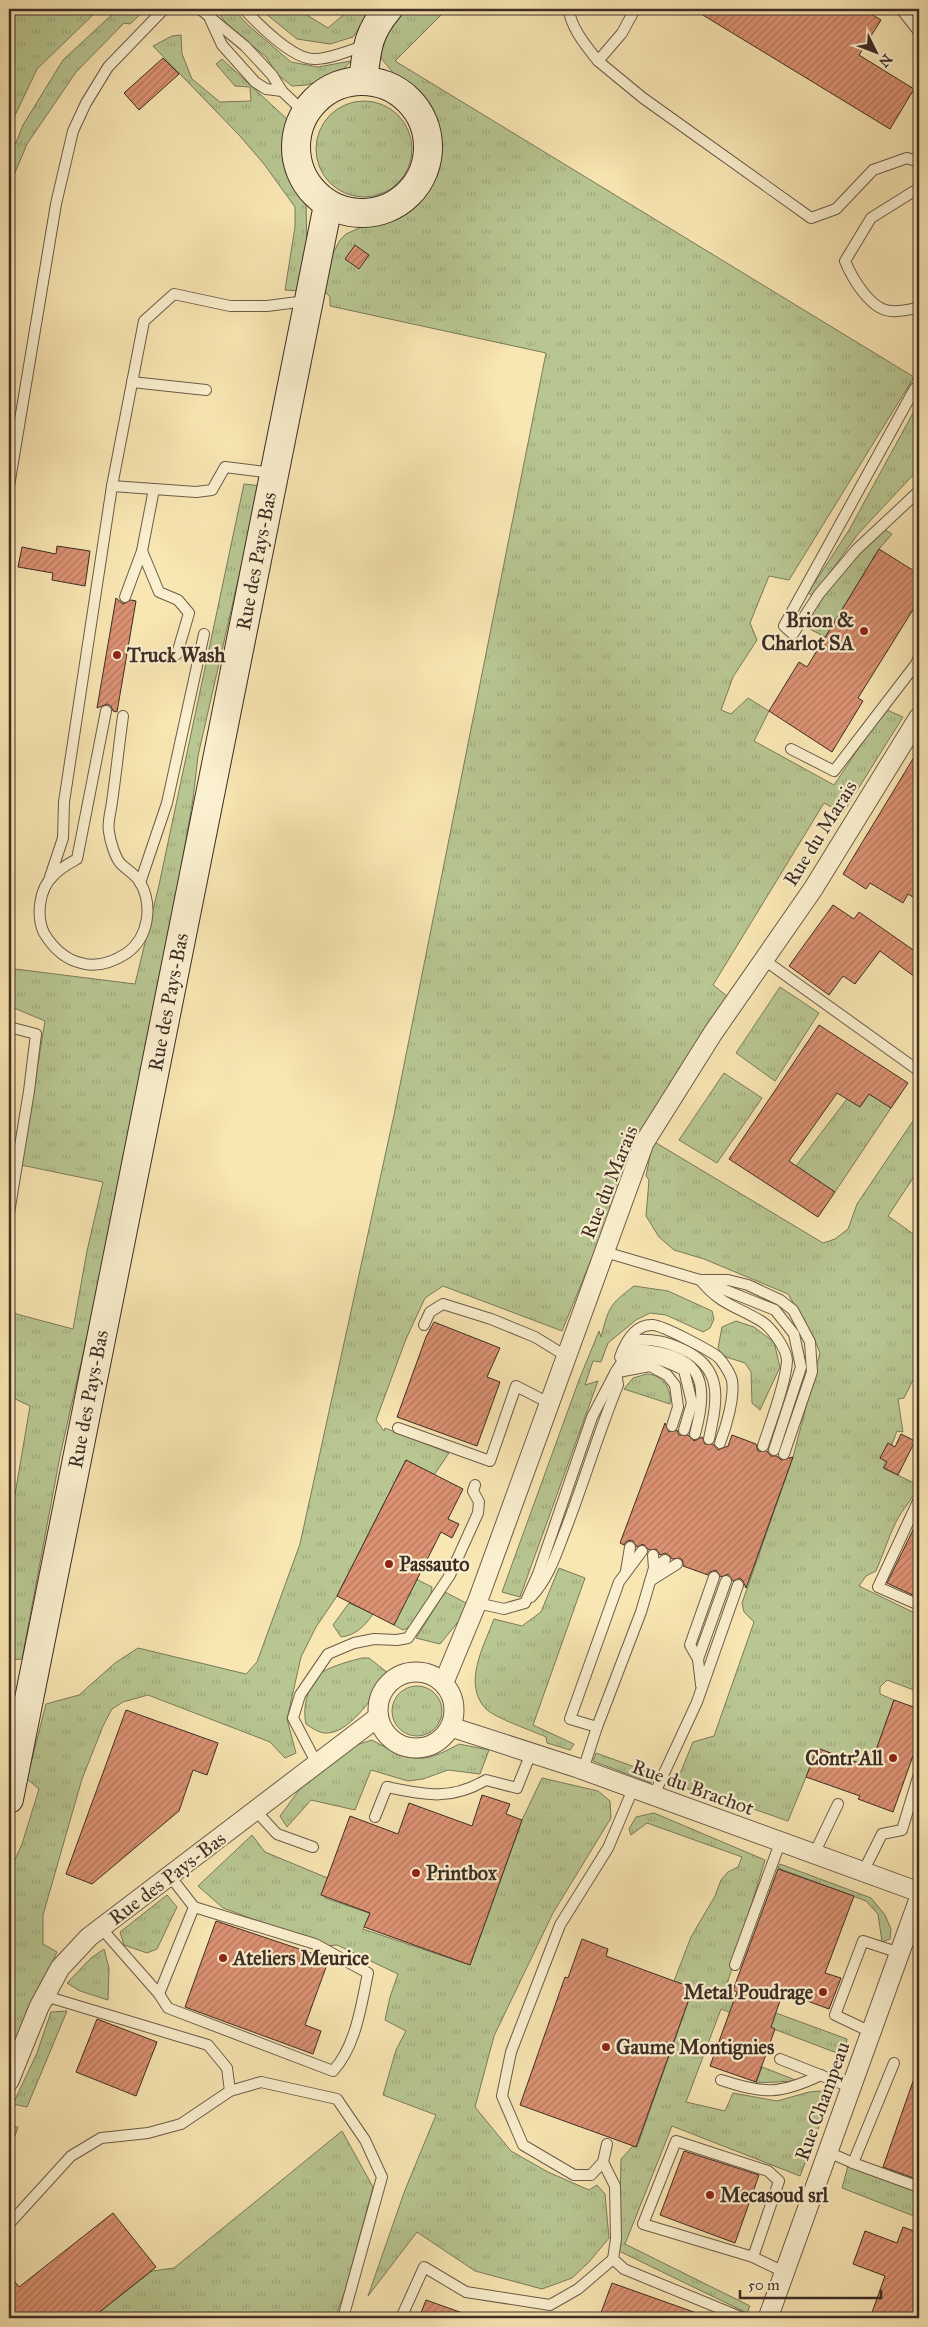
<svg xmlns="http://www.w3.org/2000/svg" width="928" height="2327" font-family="'IM FELL Great Primer',serif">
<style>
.grass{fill:url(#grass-tufts);stroke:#7a7a5c}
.building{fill:url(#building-hatch);stroke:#3d2d26}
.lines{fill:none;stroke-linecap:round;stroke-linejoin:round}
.lane-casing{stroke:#6c5b49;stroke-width:12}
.street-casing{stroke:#6c5b49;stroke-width:21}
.secondary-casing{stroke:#3d2d26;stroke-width:30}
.lane{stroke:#faefce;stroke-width:10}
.street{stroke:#faefce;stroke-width:19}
.secondary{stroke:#faefce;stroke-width:28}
.poi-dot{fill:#8f2418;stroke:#faefce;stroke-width:2}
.labels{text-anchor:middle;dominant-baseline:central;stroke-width:4.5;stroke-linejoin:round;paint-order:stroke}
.street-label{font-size:20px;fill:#3d2d26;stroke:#faefce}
.poi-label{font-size:20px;font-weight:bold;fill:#3d2d26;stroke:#faefce;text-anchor:start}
</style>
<defs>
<pattern id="grass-tufts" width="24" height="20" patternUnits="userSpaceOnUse" patternTransform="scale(1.25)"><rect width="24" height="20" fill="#b8c691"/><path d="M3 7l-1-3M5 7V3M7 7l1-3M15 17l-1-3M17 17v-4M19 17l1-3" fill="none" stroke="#9faa7d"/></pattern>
<pattern id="building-hatch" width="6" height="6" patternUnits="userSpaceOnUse" patternTransform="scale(1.25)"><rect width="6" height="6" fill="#dc9273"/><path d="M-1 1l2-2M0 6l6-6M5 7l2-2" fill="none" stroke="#b4785e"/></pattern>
</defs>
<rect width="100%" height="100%" fill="#f8e6b3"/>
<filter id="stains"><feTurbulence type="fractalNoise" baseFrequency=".004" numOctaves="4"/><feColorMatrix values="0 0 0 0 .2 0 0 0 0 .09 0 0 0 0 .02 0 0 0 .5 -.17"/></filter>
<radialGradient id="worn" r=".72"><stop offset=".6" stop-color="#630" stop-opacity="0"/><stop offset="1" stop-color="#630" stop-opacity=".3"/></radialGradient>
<g class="grass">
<polygon points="9,9 99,9 37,69 9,128"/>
<polygon points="118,9 146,9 130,24 124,23 76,72 27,144 9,187 9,160 23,125 63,60"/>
<polygon points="215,9 233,9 249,26 291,62 318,67 351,61 339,74 307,85 292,86 277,74 266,57 228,25"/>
<polygon points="260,9 297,9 328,28 350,9 372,9 353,37 330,44 297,39"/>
<polygon points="403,9 447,9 395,61 914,377 789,580 769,576 750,623 757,640 733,677 721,710 731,714 748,698 769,711 754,741 834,785 885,709 903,717 843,813 824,803 713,985 727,996 643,1133 562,1331 443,1286 425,1298 406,1339 376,1420 384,1431 385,1428 449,1453 434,1475 406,1460 337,1596 316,1627 301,1657 287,1719 296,1753 285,1758 270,1742 148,1695 123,1702 112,1709 103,1726 82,1779 43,1915 43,1944 57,1952 9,2058 9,1873 22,1844 39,1789 27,1779 46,1704 79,1695 115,1663 138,1648 246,1674 257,1662 300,1544 394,1115 546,353 330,306 330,297 326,293 323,278 330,259 340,240 346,234 366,225 390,220 409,209 437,176 441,137 417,94 400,81 381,58 382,31"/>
<polygon points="181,35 182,54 192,79 220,102 251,101 250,87 235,86 216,64 222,59 288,120 288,172 306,201 307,252 299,291 285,290 295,227 295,207 264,164 239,135 153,46 172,36"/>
<circle cx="364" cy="149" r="48"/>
<polygon points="919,402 919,471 914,474 858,534 813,596 808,593 849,530"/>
<polygon points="244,484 262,486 246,545 198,756 193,799 162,979 119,1194 60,1456 22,1659 9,1660 9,1530 30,1406 9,1396 9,1312 73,1329 87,1251 103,1182 21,1165 45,1021 14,1008 9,1003 9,987 12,984 15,969 135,984 159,885"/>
<polygon points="880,527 892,534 879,549 825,637 804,626 815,605"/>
<polygon points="780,987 819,1013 775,1081 736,1053"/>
<polygon points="724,1073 762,1098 717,1163 679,1140"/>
<polygon points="869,1094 891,1108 835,1192 796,1166 847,1099 860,1107"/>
<path d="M919 1112V1169L888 1216 919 1238V1373L917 1372 904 1398 898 1399 903 1432 897 1431 883 1468 918 1485C912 1501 903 1508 896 1522 888 1538 883 1555 876 1571L866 1576 859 1586 919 1615V1692L887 1680 880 1687V1694L894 1700 870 1767 806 1777 788 1821 710 1794 675 1786 693 1742 714 1736 754 1622 744 1612 742 1603 793 1457 820 1353 814 1338 788 1294 704 1259 674 1250 659 1237 646 1216 649 1180 646 1176 653 1141 823 1243 835 1239 848 1229 857 1204Z"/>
<path d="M634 1286 668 1291 712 1311 714 1319 710 1328 703 1332 666 1315 650 1313 636 1320 608 1343 601 1362 593 1361 585 1385 598 1381 520 1597 502 1592 579 1380 599 1331 601 1337C609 1307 609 1305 634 1286Z"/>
<polygon points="736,1321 754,1327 774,1342 780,1367 760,1410 752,1403 751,1372 745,1363 723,1356 718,1348 722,1327"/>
<path d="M647 1374C663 1375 672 1389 670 1404L624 1389 633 1378Z"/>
<path d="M559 1568 585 1578 533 1725 574 1744 570 1750 547 1743 546 1737C533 1731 495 1718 486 1709 462 1684 484 1646 494 1619L522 1626 541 1612Z"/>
<path d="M416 1579 432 1587C431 1603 418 1625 403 1630L394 1625Z"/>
<polygon points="445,1592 466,1603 467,1611 440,1644 416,1638"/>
<path d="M349 1603 373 1614C365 1626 356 1635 341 1637L333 1625Z"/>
<path d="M362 1658H369L388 1673C378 1691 351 1732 328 1733 320 1734 312 1728 306 1724 302 1707 308 1681 324 1671 335 1665 350 1661 362 1658Z"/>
<circle cx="417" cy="1711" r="25"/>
<path d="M372 1740C410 1761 420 1766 459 1744L489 1750 480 1774 448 1770 423 1779 408 1781 371 1770 355 1810 311 1800 287 1827 280 1816 305 1782 356 1745Z"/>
<polygon points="596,1753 654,1774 651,1783 593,1761"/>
<polygon points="542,1778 598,1791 610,1801 611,1818 553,1913 494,2036 475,2107 511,2151 548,2172 589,2190 597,2185 605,2194 609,2238 589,2262 572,2278 542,2289 475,2271 417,2232 368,2296 405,2190 436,2115 383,2095 396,2050 406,2031 385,2020 390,1997 398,1974 337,1945 326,1946 223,1908 198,1886 252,1835 265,1852 330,1879 325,1898 372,1914 363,1929 470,1965 522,1820"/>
<polygon points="654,1813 765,1860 724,1994 847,2039 843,2064 839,2066 837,2053 721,2009 686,2102 725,2111 733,2093 777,2101 809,2092 833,2090 800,2176 672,2126 625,2244 750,2306 747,2313 619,2251 621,2159 633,2146 637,2147 693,1988 674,1981 691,1937 715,1896 721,1880 728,1872 738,1867 742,1857 647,1823 631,1835 629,1829 636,1817"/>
<polygon points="780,1864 871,1898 885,1915 891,1929 890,1939 882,1942 878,1914 866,1901 778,1868"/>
<polygon points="167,1895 177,1907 157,1949 147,1953 124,1945 120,1932"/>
<polygon points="104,1949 109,1968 108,2000 80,1991 67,1983 91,1958"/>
<polygon points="67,2011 27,2107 13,2104 37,2053 51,2012"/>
<polygon points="762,2067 798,2081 756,2083"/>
<polygon points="9,2127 18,2127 9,2153"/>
<polygon points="342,2131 373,2187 345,2291 335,2318 92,2318 152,2271 174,2268"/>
<polygon points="848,2166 919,2193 919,2218 842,2188"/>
</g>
<g class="building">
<polygon points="693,9 863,9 881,20 859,55 914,89 890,129"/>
<polygon points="163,58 179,74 139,110 124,93"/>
<polygon points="355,245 369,255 359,269 345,259"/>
<polygon points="57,546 90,551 85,586 52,580 53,573 18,567 22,547 56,554"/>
<polygon points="879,549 919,574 919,600 858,698 863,701 832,752 769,711 799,662 807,667"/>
<polygon points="116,598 123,604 131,600 136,601 117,712 113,711 111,706 107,704 97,708"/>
<polygon points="919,749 919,901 908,894 903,903 870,883 866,889 843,874"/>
<polygon points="833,905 854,919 859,912 919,954 919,980 880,951 855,984 843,976 829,995 789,966"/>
<polygon points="819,1025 908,1083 891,1108 869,1094 860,1107 837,1093 789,1161 835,1192 818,1217 729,1159"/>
<polygon points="434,1322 500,1348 487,1377 500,1382 477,1446 397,1417 426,1337"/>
<polygon points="665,1423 669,1432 677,1430 679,1435 688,1435 694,1441 702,1437 705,1444 713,1444 718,1450 728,1446 732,1435 756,1444 758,1451 767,1451 771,1456 777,1456 781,1460 793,1457 746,1588 743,1581 740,1578 733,1581 728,1574 721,1577 716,1570 710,1572 708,1575 683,1566 683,1561 680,1558 672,1559 670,1556 665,1553 660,1555 656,1549 649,1550 643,1544 637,1547 632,1540 627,1541 624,1545 620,1543"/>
<polygon points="901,1434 915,1441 898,1475 884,1468 887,1462 880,1458 888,1443 895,1447"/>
<polygon points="406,1460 463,1489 448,1519 459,1524 452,1538 441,1532 394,1625 337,1596"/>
<polygon points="919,1518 919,1598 887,1583"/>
<polygon points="894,1700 919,1709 919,1739 893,1812 858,1799 860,1796 806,1777 817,1748 870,1767"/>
<polygon points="126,1710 218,1743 207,1775 193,1770 179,1811 92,1884 66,1874"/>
<polygon points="482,1795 510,1804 506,1814 522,1820 470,1965 364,1927 370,1913 321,1895 350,1816 398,1834 409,1803 472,1826"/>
<polygon points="778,1869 854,1896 825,1973 841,1978 829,2009 783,1992 771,2027 775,2029 756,2082 710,2066 737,1992 733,1990"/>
<polygon points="216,1921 329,1959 305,2025 321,2031 313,2054 185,2007"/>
<polygon points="582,1939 608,1949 606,1956 693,1988 636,2147 520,2105 565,1977 568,1978"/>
<polygon points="97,2019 157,2042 136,2096 76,2072"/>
<polygon points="917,2070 919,2070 919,2180 883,2167"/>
<polygon points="684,2151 759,2175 735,2243 660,2215"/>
<polygon points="113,2213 156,2267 92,2318 9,2318 9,2274 19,2287"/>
<polygon points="903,2227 919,2233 919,2318 870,2318 885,2276 853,2264 865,2231 897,2243"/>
<polygon points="612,2283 705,2316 704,2318 599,2318"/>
<polygon points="426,2300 471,2316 471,2318 419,2318"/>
</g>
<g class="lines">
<g class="lane-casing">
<g id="lane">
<polyline points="200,9 245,46 272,75 282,91 305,113"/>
<path d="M244 9C258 24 294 61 316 59 332 58 349 51 365 45"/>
<path d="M569 9C570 27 587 47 598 61"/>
<polyline points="635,9 622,33 598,61 643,98 811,218 836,209 873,170 907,158 919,162"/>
<polyline points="901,9 919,32"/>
<polyline points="210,19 222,45 255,82 266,89 282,91"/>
<path d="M919 188 871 218 845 261C852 278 871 311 892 311 901 312 910 309 919 308"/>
<polyline points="132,382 206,390"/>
<polyline points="915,388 784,626 793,634 819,594 856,550 919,491"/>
<polyline points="273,473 225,467 212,490 196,492 112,486 144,321 174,294 230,306 267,306 306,301"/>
<polyline points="9,486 56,204 73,131 86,103 108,67 164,9"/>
<polyline points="154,489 142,551 159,592 178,600 189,613 177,654"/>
<polyline points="125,597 142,551"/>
<path d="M106 711 77 859C68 864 60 868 53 876 39 889 36 916 44 933 53 948 64 959 81 963 97 968 113 962 127 953 149 937 153 905 140 882 135 874 127 870 121 864 115 858 110 840 109 832 107 823 111 811 112 802 116 774 119 745 123 716"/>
<polyline points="791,749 834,771 916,664 919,657"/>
<polyline points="50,877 63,838 64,802 112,486"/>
<polyline points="140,883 167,803 204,634"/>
<polyline points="763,959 919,1071"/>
<polyline points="9,1027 36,1034 29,1091 9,1213"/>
<polyline points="919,1094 919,1096"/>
<polyline points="605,1252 700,1280 775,1310 794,1334 801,1367 774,1450"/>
<polyline points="704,1280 728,1280 748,1285 780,1300 793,1310 810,1342 812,1372 784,1454"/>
<path d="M701 1281C721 1305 736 1306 761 1321 771 1327 787 1349 787 1361 786 1383 770 1424 763 1446"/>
<polyline points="424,1325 430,1312 443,1304 491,1319 535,1337 566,1356"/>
<path d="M630 1355 636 1349C698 1355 711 1374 695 1434"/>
<path d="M620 1357C625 1343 635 1324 653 1325 664 1326 709 1350 718 1357 723 1362 730 1373 732 1380 735 1397 726 1427 720 1443"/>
<path d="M626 1365C644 1350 665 1361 684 1370L692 1403 684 1430"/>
<polyline points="618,1372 650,1366 667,1375 675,1385 678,1407 672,1426"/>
<polyline points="398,1428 490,1461 516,1386 549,1403"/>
<polyline points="919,1499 878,1587 919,1605"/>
<polyline points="654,1568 665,1560"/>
<polyline points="626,1571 630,1547"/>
<polyline points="650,1581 677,1564"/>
<path d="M531 1597C550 1577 557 1551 567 1526 585 1479 599 1431 618 1385L616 1371"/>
<path d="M477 1603 504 1609 525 1603 538 1574 592 1417 615 1373 636 1340C654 1339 666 1342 682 1349 725 1368 717 1401 709 1439"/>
<polyline points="698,1659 690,1645 714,1577"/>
<polyline points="701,1685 698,1659 726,1581"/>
<polyline points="597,1727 641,1612 654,1568 653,1555"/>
<polyline points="317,1764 293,1718 300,1695 328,1654 354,1643 374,1639 397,1640 408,1638 450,1575 478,1513 479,1502 473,1491 475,1485"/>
<polyline points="583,1770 597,1727 570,1719 619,1582 642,1551"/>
<polyline points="653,1797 697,1702 738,1585"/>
<polyline points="256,1811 277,1834 313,1847"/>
<path d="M375 1817 387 1787C426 1795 450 1801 486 1780L517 1788 531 1753"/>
<polyline points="814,1854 838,1804"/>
<polyline points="863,1872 882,1834 902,1830 919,1774"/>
<polyline points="101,1928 159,1994 194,1907 170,1876"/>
<polyline points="735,1965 780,1843"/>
<path d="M159 1994 168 2008 333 2071C356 2046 361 2006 368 1973L315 1944 194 1907"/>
<polyline points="45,1996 208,2045 227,2068 230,2091"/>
<polyline points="871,2032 835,2015 863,1941 900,1953"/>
<polyline points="780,2059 850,2087"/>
<polyline points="894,2063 853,2163 919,2187"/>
<path d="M721 2080C764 2094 779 2095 821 2075"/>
<polyline points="607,2144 603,2162 591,2175 574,2175 523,2145 502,2096 511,2052 560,1925 608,1848 633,1789"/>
<polyline points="828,2152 853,2163"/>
<polyline points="603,2162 615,2186 616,2239 613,2259 624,2269 743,2318"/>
<polyline points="9,2224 71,2156 101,2138 148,2133 181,2124 230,2091 261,2082 337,2099 365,2140 382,2177 343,2318"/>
<polyline points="753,2257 643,2224 676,2141 768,2171 779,2181 753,2257 784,2272"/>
<polyline points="401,2318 424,2267 466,2292 550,2305 578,2289 613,2259"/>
</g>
</g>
<g class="street-casing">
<g id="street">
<circle cx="416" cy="1710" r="38"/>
<polyline points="444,1682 478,1600 644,1143 713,1033 813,889 919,717"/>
<polyline points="451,1727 578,1768 919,1892"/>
<polyline points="9,2081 39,2007 60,1968 89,1937 378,1717"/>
<polyline points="768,2318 919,1899"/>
</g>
</g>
<g class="secondary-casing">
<g id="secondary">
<circle cx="362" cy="147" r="66"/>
<path d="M363 81C367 49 367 34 388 9"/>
<polyline points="9,1799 328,205"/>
</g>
</g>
<use href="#lane" class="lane"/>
<use href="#street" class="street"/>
<use href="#secondary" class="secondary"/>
</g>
<g class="poi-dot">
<circle cx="864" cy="631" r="5"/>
<circle cx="117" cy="655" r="5"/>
<circle cx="389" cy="1564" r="5"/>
<circle cx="893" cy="1758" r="5"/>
<circle cx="416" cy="1873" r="5"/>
<circle cx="223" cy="1958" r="5"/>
<circle cx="823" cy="1992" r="5"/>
<circle cx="606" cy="2047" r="5"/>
<circle cx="710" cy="2195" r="5"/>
</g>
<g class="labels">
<g class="street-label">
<text transform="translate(256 561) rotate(-79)">Rue des Pays-Bas</text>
<text transform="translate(820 833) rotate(-58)">Rue du Marais</text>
<text transform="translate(168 1002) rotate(-79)">Rue des Pays-Bas</text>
<text transform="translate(609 1182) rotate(-68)">Rue du Marais</text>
<text transform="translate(88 1399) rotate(-79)">Rue des Pays-Bas</text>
<text transform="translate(693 1787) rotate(20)">Rue du Brachot</text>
<text transform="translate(167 1878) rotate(-37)">Rue des Pays-Bas</text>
<text transform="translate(822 2101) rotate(-70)">Rue Champeau</text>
</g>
<g class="poi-label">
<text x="854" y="620" text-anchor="end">Brion &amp;<tspan x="854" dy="23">Charlot SA</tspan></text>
<text x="127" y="655">Truck Wash</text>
<text x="399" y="1564">Passauto</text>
<text x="883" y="1758" text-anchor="end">Contr'All</text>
<text x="426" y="1873">Printbox</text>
<text x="233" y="1958">Ateliers Meurice</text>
<text x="813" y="1992" text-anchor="end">Metal Poudrage</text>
<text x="616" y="2047">Gaume Montignies</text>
<text x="720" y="2195">Mecasoud srl</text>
</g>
</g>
<rect width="928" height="2327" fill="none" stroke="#f8e6b3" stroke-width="30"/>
<rect x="10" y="10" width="908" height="2307" fill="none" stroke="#3d2d26" stroke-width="2.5"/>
<rect x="15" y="15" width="898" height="2297" fill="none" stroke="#3d2d26"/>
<g transform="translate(876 52) rotate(132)" stroke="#faefce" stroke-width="4" paint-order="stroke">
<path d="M0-4L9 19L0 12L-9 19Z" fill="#3d2d26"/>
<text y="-8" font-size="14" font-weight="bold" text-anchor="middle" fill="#3d2d26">N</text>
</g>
<path d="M740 2290v8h141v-8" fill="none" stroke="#3d2d26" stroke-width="2.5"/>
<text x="748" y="2290" font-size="15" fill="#3d2d26" stroke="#faefce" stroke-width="4" paint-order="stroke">50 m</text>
<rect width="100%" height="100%" filter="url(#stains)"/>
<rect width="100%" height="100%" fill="url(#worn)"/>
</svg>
